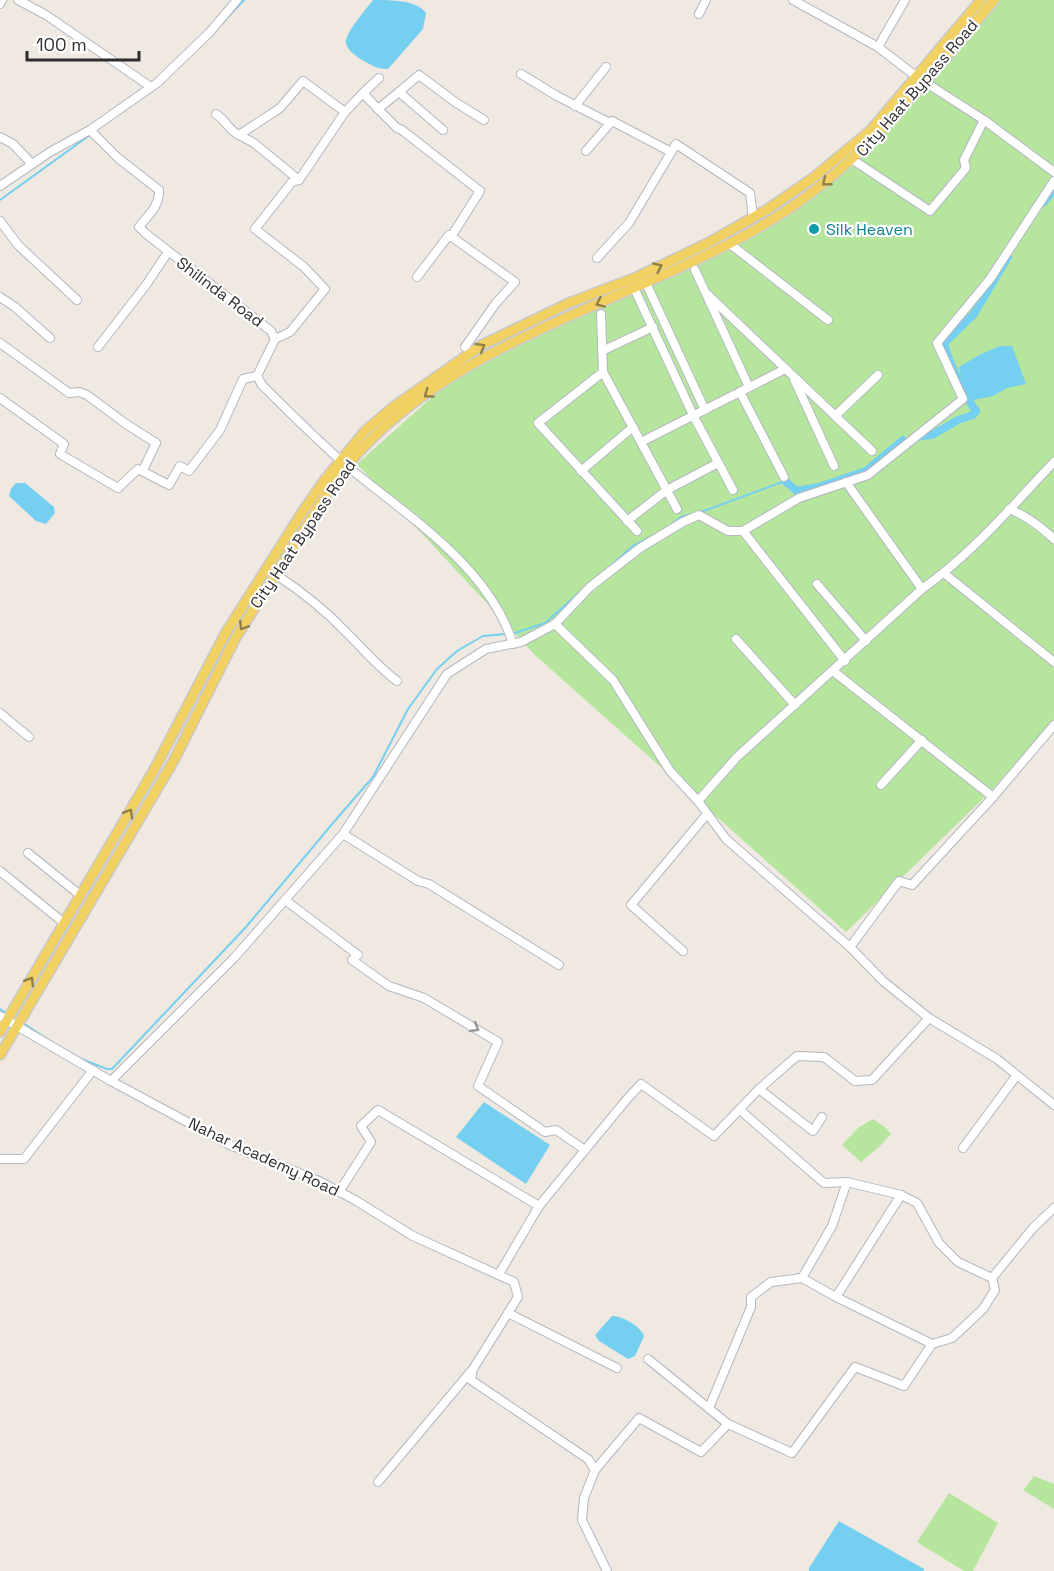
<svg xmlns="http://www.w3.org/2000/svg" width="1054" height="1571" font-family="'Space Grotesk',sans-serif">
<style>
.green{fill:#b6e59e}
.water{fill:#75cff0}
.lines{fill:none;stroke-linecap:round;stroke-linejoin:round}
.stream{stroke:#75cff0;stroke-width:2}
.canal{stroke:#75cff0;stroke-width:8}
.minor-casing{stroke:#b4b7c1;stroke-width:10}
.major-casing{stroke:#c9c9c9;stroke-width:12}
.minor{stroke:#fff;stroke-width:8}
.major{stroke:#f2d163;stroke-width:9}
.oneway{stroke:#908048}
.oneway2{stroke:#969696}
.culture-dot{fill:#0f9aa8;stroke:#fff;stroke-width:2}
.labels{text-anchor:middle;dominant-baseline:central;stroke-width:4.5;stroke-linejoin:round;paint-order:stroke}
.street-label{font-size:16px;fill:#2e2e2e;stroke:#fff}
.culture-label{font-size:16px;fill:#0d838f;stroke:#fff;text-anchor:start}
</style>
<rect width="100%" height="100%" fill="#efe9e1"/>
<g class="green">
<polygon points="1000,0 1054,0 1054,719 991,791 846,932 536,656 357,464 458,374 599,305 717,252 848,169 961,45"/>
<polygon points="873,1119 886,1128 891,1134 879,1147 861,1162 842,1145 858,1128"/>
<polygon points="1034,1476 1054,1484 1054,1509 1023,1490"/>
<polygon points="949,1493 998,1523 973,1571 964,1571 917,1542"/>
</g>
<g class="water">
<path d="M373 0C392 0 417 0 426 13L423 29 388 69C378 70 370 64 362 60 356 56 347 50 346 43 344 34 367 8 373 0Z"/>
<polygon points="1000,346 1012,346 1026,384 1007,388 993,396 973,400 964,389 959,367 979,355"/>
<polygon points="16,483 25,483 54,507 55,513 46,524 36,521 9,496 11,489"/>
<polygon points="484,1102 550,1145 526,1184 456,1137"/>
<path d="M612 1316C623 1316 640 1326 644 1336L635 1356 628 1359 599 1341 595 1335Z"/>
<polygon points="839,1521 924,1569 924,1571 809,1571 809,1568"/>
</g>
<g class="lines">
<g class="stream">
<polyline points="212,34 244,0"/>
<polyline points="0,200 90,135"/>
<polyline points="701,512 785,481"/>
<polyline points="668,527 681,517 692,514"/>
<polyline points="607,569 633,546 664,530"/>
<polyline points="512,634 545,623 580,592"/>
<polyline points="0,1009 8,1014"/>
<polyline points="23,1023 53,1043"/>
<polyline points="79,1058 107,1069 112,1069 246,927 333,823 373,777 408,709 437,669 457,651 483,636 506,634"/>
</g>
<g class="canal">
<polyline points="1044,202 1054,189"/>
<path d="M915 437 932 435 958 420 973 415 976 411C966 398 947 358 944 343L974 314 1008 257"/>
<polyline points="785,481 797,491 819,487 866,471 903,440"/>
</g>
<g class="minor-casing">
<g id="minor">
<polyline points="18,0 46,15 151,87"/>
<polyline points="793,0 878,47 917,77 984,120 1054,172"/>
<polyline points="0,4 2,0"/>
<polyline points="699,14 706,0"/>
<polyline points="878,47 905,0"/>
<polyline points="521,74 557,96 610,123"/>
<polyline points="399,92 378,109 397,128 402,130 480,191 451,237"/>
<polyline points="363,93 379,78"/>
<polyline points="575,106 606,67"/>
<path d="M216 114C226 120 226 128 239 135"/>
<path d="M90 130 118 158 159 190C160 206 148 215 139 227L145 233 271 331 275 339 257 376 262 385C290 413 318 441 348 467 408 516 489 567 513 644"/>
<polyline points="443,130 399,92 419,75 455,102 484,120"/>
<polyline points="0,137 13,144 32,164"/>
<polyline points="586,151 612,121 671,152"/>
<polyline points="853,160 930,211 966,168 964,160 984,120"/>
<polyline points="299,180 254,143 239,135 280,108 303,81 345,112"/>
<polyline points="0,186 50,152 90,130 157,83 210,32 237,0"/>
<polyline points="0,221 18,245 77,300"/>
<polyline points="730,244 828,320"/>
<polyline points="597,258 629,223 676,144 750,193 753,217"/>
<polyline points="695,270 749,387"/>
<polyline points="417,277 449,235 515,282 496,303 465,347"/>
<polyline points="646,283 705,410"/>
<polyline points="634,288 694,417 733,490"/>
<polyline points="707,294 872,451"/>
<polyline points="0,297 15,307 50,338"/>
<polyline points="601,314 603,372 677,509"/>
<polyline points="275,339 290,332 325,289 304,267 255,229 292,182 299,180 345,112 363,93 378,109"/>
<polyline points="0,343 65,390 69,393 79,392 87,395 126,424 156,443 143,470"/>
<polyline points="98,347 146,285 168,252"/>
<polyline points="602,351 653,327"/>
<polyline points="603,372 538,423 637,531"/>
<polyline points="794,379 834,466"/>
<polyline points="740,392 784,477"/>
<polyline points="0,398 64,444 60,454 118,488 138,469 169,485 180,466 189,471 220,430 243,379 257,376"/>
<polyline points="835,416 878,375"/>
<polyline points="641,442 785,369"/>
<polyline points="581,471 633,427"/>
<polyline points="846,482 922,589"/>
<path d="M1009 509C1025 515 1041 527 1054 539"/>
<polyline points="627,521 667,490 718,463"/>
<polyline points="743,531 845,661"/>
<path d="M275 574C301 591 326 611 347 633 364 650 378 667 397 681"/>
<polyline points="945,574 1054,662"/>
<polyline points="817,584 866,641"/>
<polyline points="555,624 613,680 670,771 698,801 726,839 850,947 883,981 929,1018 997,1059 1054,1105"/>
<polyline points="736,639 795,705"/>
<polyline points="833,671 993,797 1054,725"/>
<polyline points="0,713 29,737"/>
<polyline points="881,785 922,740"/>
<path d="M698 801 737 757 922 589C972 554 1012 506 1054 462"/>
<polyline points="343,834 418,881 429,884 559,965"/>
<polyline points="28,853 80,895"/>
<polyline points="0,871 64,923"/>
<polyline points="285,900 358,955 352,960 389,986 424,998 498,1042 478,1086 545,1132 556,1130 585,1150"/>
<polyline points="850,947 899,881 912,885 993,797"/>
<polyline points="683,951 631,905 707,814"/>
<polyline points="0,1016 111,1081 230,1145 319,1181 355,1200 413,1236 514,1282 518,1297 473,1369 471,1380 588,1459 595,1470 584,1498 582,1520 607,1571"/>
<polyline points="111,1081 234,958 343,834 447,674 486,649 521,642 555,624 590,587 640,548 683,522 699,515 728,531 743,531 799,498 868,475 963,399 937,343 990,279 1054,181"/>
<polyline points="759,1089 813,1131 822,1117"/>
<polyline points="740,1110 824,1183 847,1182 901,1195 917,1203 939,1243 958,1262 992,1278"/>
<polyline points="963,1148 1017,1075"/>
<polyline points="0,1159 24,1159 93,1070"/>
<polyline points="847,1182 832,1226 802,1278 836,1297 932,1344"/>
<polyline points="339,1192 371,1142 361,1126 378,1110 539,1206"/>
<polyline points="499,1274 539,1206 627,1099 641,1084 714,1136 759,1089 797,1056 824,1057 855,1081 872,1080 929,1018"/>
<polyline points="836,1297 901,1195"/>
<polyline points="508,1313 617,1368"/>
<polyline points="648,1359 728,1424"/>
<polyline points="709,1408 751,1307 751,1297 771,1282 802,1278"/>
<polyline points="595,1470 639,1418 701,1452 728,1424 792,1453 855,1367 904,1386 932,1344 952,1338 983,1309 995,1290 992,1278 1033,1228 1054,1208"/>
<polyline points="378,1482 472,1370"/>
</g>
</g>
<g class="major-casing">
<g id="major">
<polyline points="0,1032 154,770 225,634 303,511 326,478 365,431 392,408 482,345 569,303 637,277 708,243 768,209 813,178 871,130 981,0"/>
<path d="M0 1055 173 762 235 639 332 485C437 339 628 308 773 219 863 164 927 79 994 0"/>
</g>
</g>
<use href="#minor" class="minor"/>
<use href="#major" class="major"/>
</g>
<defs><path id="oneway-chevron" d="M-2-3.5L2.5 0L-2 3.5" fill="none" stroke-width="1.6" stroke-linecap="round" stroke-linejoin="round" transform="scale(1.5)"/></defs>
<g class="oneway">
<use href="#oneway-chevron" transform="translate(826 182) rotate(141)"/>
<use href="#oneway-chevron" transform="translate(658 267) rotate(-25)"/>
<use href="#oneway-chevron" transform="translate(600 303) rotate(156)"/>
<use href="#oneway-chevron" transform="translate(481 347) rotate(-31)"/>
<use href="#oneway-chevron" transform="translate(428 394) rotate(144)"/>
<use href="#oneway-chevron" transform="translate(243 626) rotate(122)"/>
<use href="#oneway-chevron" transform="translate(129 813) rotate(-60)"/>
<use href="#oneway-chevron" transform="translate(30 981) rotate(-59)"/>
</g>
<use class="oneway2" href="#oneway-chevron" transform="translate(475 1028) rotate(30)"/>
<circle class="culture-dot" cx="814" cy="229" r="6"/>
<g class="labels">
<g class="street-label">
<text transform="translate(917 88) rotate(-49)">City Haat Bypass Road</text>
<text transform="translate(220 292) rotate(37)">Shilinda Road</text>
<text transform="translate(303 534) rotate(-56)">City Haat Bypass Road</text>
<text transform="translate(264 1157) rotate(25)">Nahar Academy Road</text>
</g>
<g class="culture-label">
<text x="826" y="229">Silk Heaven</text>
</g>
</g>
<path d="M27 51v9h112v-9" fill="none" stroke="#2e2e2e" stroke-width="3"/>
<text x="36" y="51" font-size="18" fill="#2e2e2e" stroke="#ffffff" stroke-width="4.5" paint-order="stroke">100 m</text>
</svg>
